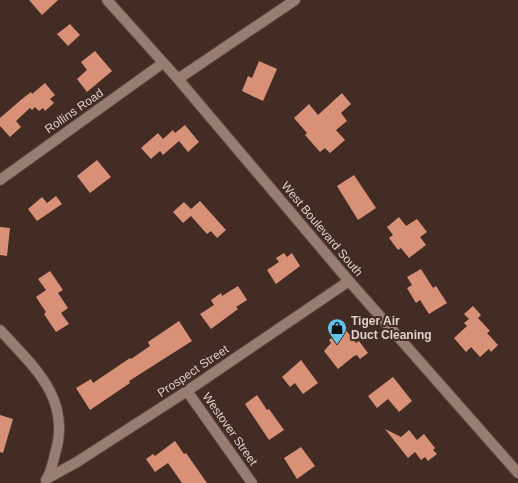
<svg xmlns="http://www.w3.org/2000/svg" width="518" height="483" font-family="Arial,sans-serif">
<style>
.building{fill:#d89177}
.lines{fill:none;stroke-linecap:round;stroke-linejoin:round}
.minor-casing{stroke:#5c4942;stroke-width:12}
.secondary-casing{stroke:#5c4942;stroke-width:12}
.minor{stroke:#987d73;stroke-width:10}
.secondary{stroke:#987d73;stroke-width:10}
.labels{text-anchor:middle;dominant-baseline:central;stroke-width:4;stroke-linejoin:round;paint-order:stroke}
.street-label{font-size:12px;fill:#dfd0cb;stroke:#432c24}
.poi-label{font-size:12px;font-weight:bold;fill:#dfd0cb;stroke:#432c24;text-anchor:start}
</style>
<rect width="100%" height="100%" fill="#432c24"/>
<g class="building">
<polygon points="29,0 58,0 42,15"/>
<polygon points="70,24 80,35 68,46 57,34"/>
<polygon points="95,51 112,71 87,92 77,79 87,70 81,62"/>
<polygon points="259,61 277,69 263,101 242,91 248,76 252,78"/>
<polygon points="45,83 55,95 50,99 54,103 45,111 43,108 39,111 35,107 32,110 30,108 16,121 21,127 10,137 0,126 0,118 22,99 31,92 32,94"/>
<polygon points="342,93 351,104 341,113 347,121 336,130 345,140 330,153 325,148 320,152 305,135 307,133 294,118 309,104 318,115"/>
<polygon points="185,125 199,142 188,152 179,141 163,155 160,151 151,159 141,148 158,133 163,139 173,130 175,133"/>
<polygon points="97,160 111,177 90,193 77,176"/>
<polygon points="354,175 376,208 358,220 337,186"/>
<polygon points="56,196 62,204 37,221 28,209 42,197 47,203"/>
<polygon points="200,201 226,230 217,238 211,231 207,234 191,216 183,223 173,212 184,202 191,209"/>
<polygon points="399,217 406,226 417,219 427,232 420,237 426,245 409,258 401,248 398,250 389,238 393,235 387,227"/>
<polygon points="0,227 10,228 7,256 0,255"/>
<polygon points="284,253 287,257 292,253 300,266 276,284 267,270 279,262 276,258"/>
<polygon points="421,269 433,288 436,286 447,303 429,314 420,300 416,303 407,288 412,285 407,277"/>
<polygon points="50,271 63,290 58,293 68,308 61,313 69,324 56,332 44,314 46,312 36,297 46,290 38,279"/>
<polygon points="238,286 247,300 236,307 238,309 211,329 200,314 214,305 211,300 221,293 222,296"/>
<polygon points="473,306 481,315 478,318 490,331 487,333 498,345 491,352 489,349 480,357 471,347 466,352 454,338 467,326 464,323 469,319 464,314"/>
<polygon points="179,321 192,341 129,381 130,383 90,410 76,388 91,379 93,383 130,358 131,359 150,346 148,342"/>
<polygon points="345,329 356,343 359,341 368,353 360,359 357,355 354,356 338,369 324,351 331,343 329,340"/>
<polygon points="301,360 318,383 303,394 295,383 290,387 282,377"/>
<polygon points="393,377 412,401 399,412 388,399 377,408 368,396"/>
<polygon points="257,395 267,410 269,409 284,430 269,440 245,404"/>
<polygon points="0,415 13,419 3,453 0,452"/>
<polygon points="385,429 401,437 409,430 417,440 424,434 435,448 433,450 437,454 428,461 425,457 421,460 415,452 408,458"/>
<polygon points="175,441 184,454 186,453 207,483 182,483 168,463 155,472 146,459 153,454 155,456"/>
<polygon points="301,447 315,466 297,479 284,458"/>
</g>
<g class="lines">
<g class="minor-casing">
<g id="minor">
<polyline points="178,79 295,0"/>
<polyline points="0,180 163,63"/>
<path d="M0 330C34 367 72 399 55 454 53 462 51 473 46 480"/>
<polyline points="187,391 252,483"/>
<polyline points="48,478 77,462 187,391 349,281"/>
</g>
</g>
<g class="secondary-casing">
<polyline id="secondary" points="107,0 178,79 349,281 518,473"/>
</g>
<use href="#minor" class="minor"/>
<use href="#secondary" class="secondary"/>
</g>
<defs>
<g id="shop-pin" transform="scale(1)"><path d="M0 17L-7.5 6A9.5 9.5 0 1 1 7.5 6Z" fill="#5cc7e8" stroke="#432c24"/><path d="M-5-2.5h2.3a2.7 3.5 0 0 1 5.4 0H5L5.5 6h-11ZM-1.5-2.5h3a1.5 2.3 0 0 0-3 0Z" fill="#111"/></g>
</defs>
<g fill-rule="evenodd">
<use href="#shop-pin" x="337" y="328"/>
</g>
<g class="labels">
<g class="street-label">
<text transform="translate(74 111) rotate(-35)">Rollins Road</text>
<text transform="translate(322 229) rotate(50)">West Boulevard South</text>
<text transform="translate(193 371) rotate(-34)">Prospect Street</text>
<text transform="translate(230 429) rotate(55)">Westover Street</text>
</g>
<g class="poi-label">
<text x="351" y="321">Tiger Air<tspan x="351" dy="14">Duct Cleaning</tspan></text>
</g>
</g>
</svg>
